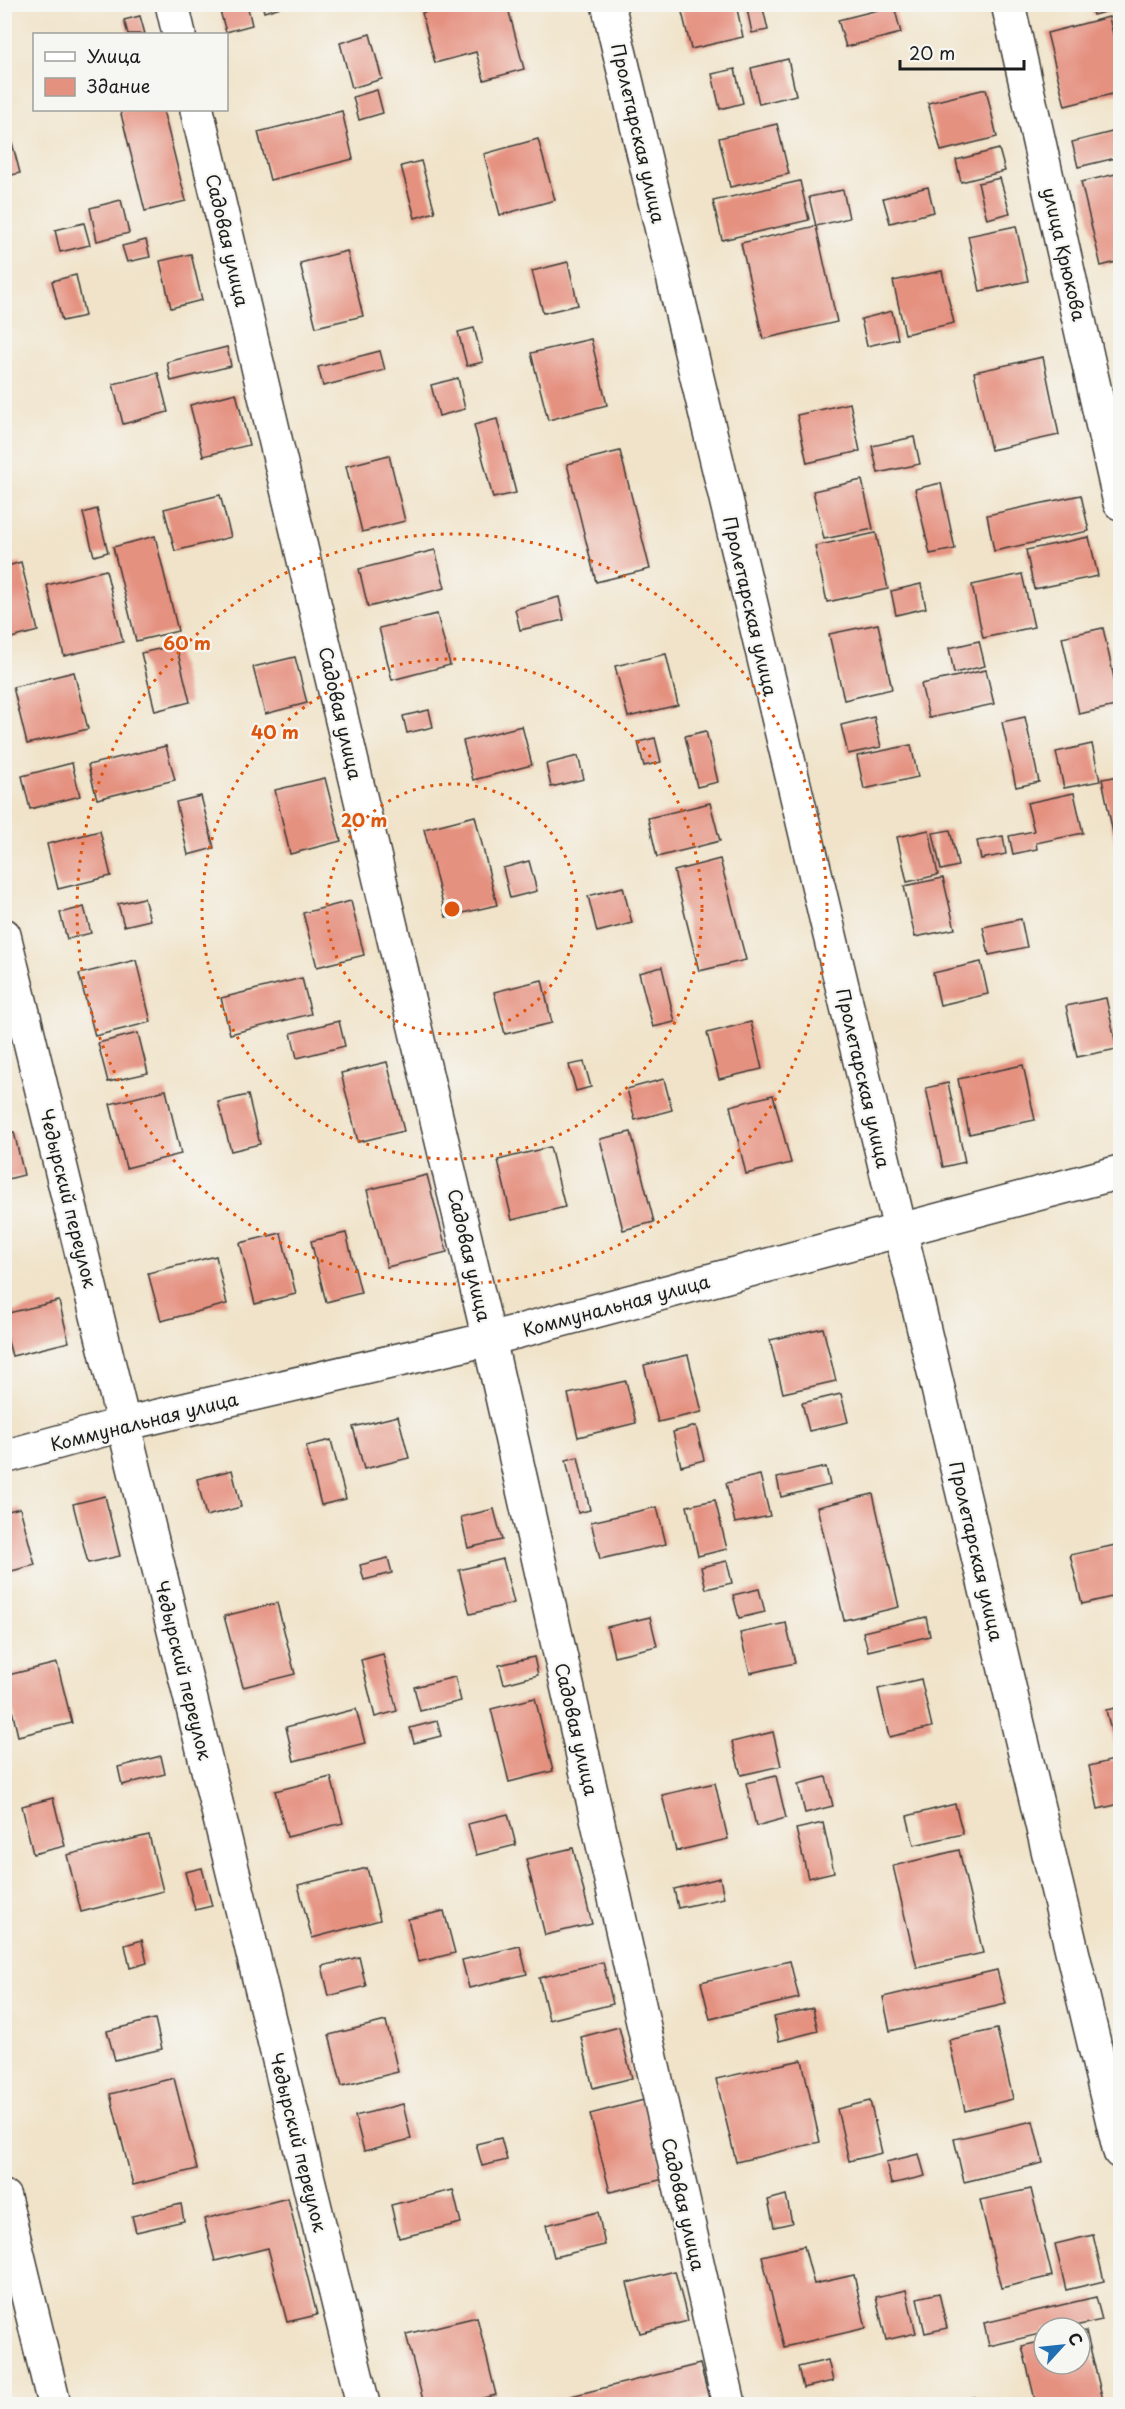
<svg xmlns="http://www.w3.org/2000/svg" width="1125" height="2409" font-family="'Playpen Sans',sans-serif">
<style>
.building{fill:#e59180}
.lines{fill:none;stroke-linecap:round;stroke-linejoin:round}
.minor-casing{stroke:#3c3a36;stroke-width:36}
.minor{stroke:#fff;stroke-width:33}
.ring{fill:none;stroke:#de560d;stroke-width:3;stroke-dasharray:3 6}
.labels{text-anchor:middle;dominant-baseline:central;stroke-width:4.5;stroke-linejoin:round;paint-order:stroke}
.street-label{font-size:18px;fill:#1c1c1c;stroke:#f6f6f2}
.centre{fill:#de560d;stroke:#f6f6f2;stroke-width:3}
.ring-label{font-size:18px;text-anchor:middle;font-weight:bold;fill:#de560d;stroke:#f6f6f2;stroke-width:4.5;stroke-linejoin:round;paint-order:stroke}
</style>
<rect width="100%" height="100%" fill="#f6f6f2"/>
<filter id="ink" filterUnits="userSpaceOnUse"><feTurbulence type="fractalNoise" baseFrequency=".0167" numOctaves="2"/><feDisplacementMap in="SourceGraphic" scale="12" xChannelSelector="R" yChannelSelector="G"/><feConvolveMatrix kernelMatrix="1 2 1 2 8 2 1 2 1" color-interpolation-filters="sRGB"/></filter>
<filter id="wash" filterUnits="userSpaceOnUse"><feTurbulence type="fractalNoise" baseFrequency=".008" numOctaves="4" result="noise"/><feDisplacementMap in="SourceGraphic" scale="24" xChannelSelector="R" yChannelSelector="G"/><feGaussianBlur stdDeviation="1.35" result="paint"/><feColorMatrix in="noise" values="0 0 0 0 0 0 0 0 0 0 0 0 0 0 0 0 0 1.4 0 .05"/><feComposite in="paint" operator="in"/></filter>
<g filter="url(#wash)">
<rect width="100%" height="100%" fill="#f0e3c9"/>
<g id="blocks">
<g class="building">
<polygon points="218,4 247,4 252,25 226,32"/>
<polygon points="262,4 288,4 288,5 264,12"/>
<polygon points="455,4 507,4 524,69 484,80 476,52 435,63 422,13"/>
<polygon points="680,4 736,4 743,37 691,49"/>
<polygon points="746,4 762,4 768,30 752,33"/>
<polygon points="1090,4 1115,4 1116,9 1093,15"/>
<polygon points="894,6 901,33 846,47 838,20"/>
<polygon points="140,16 145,34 128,34 124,20"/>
<polygon points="1109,17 1120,63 1120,92 1065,106 1047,33"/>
<polygon points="370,34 382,79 352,88 340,43"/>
<polygon points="788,59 796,95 759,104 751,68"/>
<polygon points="735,69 743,103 720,109 712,74"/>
<polygon points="986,89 997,137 941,151 928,103"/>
<polygon points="377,90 383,113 359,120 353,97"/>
<polygon points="120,110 163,110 186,201 145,211"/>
<polygon points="342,111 353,159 270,180 258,132"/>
<polygon points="777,124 789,174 730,187 719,138"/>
<polygon points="1120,130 1120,157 1078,167 1072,142"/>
<polygon points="9,131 20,173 4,177 4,132"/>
<polygon points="538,139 555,200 500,215 484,154"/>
<polygon points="999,149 1005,171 961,182 956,160"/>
<polygon points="421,161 435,212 415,218 401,166"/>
<polygon points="1120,173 1120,261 1101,266 1081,182"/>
<polygon points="1000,178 1010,213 987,219 978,183"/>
<polygon points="800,181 809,220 722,240 713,201"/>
<polygon points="928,187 934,212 890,223 883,198"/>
<polygon points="843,190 849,218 816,226 837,322 763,339 741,243 816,226 809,197"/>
<polygon points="121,200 129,233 97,241 90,208"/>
<polygon points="84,223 90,245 60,252 55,230"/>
<polygon points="1016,226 1028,281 980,291 968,236"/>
<polygon points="146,240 150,257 127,262 122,246"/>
<polygon points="347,251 363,316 316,327 300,263"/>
<polygon points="191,254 202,300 171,308 160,261"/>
<polygon points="568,262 578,305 543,313 532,271"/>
<polygon points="942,271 954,323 905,334 893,281"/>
<polygon points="76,275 85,316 62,321 52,281"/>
<polygon points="892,311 898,339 867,346 861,319"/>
<polygon points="474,328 483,362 467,366 458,332"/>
<polygon points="591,339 607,405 548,420 531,353"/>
<polygon points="227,347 231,366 171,381 167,362"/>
<polygon points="380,351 385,370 323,386 318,367"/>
<polygon points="1043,357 1059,435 991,450 974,372"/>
<polygon points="158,373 168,412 123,424 113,384"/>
<polygon points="458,378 465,409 439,416 431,385"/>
<polygon points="236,393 249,445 203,456 190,405"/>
<polygon points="850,403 860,451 807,463 797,415"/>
<polygon points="497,419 516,493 493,498 474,425"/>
<polygon points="914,437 920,464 878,473 872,446"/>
<polygon points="620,451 650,569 596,582 567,464"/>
<polygon points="389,455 405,521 362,532 346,466"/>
<polygon points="862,480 873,529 824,539 813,491"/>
<polygon points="941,483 955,549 930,554 915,489"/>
<polygon points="220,495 231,537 175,551 164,509"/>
<polygon points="1081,495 1089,531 994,551 987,515"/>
<polygon points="97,509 108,552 94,556 83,513"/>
<polygon points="876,533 888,589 827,602 815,546"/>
<polygon points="155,536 178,631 136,641 113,547"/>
<polygon points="1089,537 1098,576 1034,589 1026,550"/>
<polygon points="435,550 445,588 368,607 359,569"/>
<polygon points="21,562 38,631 4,640 4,567"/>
<polygon points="106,570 123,642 64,656 47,585"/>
<polygon points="1022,574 1034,627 983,638 972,585"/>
<polygon points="921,584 926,608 896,615 891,591"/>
<polygon points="559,597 564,620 520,630 515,609"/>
<polygon points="437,614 450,665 392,680 379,628"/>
<polygon points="878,624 892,689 844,700 829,634"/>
<polygon points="1103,628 1120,705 1079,714 1062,637"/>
<polygon points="979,641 985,666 954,673 949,648"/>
<polygon points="176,645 190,702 155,711 141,653"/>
<polygon points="666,654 678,705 628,717 615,666"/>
<polygon points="295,657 307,703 265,714 253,667"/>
<polygon points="986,670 994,704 929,718 921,684"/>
<polygon points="74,672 88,729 27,744 13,687"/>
<polygon points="429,710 433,727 407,733 403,716"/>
<polygon points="874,717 881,747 848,754 841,725"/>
<polygon points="1025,717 1039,782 1016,787 1002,722"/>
<polygon points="522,726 532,765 473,780 463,741"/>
<polygon points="706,731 718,782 697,787 685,736"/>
<polygon points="655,738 661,762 644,766 638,742"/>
<polygon points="1092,744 1100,781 1064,788 1056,752"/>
<polygon points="911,745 918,777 864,789 857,756"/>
<polygon points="166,746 175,780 97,799 88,765"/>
<polygon points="578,756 584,779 551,787 546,764"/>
<polygon points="72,763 80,796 30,809 22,776"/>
<polygon points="1120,776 1120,842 1115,843 1102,779"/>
<polygon points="325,778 341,841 290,854 275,790"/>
<polygon points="1074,793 1083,833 1036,843 1037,849 1013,854 1009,836 1034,831 1027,803"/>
<polygon points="201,796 214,848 188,855 176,802"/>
<polygon points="710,803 720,841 657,857 648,818"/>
<polygon points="475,816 497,905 446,917 424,829"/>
<polygon points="929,830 938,875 907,882 897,837"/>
<polygon points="950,830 958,866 941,870 933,833"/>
<polygon points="100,831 111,876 58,889 47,844"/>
<polygon points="1003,836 1006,854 981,859 977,841"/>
<polygon points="720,859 746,960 699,971 674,871"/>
<polygon points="529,861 537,891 510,898 503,868"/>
<polygon points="943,878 955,929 915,937 904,886"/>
<polygon points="623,887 632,923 597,932 588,896"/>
<polygon points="144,898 150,920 124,926 118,904"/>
<polygon points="351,901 364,955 317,967 303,913"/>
<polygon points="84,907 91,933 67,939 60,913"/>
<polygon points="1021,919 1027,947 989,955 983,927"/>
<polygon points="136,960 151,1022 95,1036 79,974"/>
<polygon points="981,962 988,994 940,1005 933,973"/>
<polygon points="662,967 675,1022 653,1027 639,973"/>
<polygon points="302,978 311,1014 230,1034 221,998"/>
<polygon points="542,980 552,1023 505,1034 494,992"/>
<polygon points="1106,998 1117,1049 1077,1057 1066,1006"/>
<polygon points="339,1021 345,1046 297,1058 291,1033"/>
<polygon points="751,1022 762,1069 719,1079 707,1033"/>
<polygon points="138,1033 148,1073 108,1082 98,1043"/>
<polygon points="387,1062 404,1131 358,1142 341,1073"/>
<polygon points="584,1062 591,1087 576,1091 569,1065"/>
<polygon points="1023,1065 1035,1120 969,1134 958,1079"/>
<polygon points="664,1079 672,1110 635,1120 627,1089"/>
<polygon points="948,1083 965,1162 943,1167 926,1088"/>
<polygon points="166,1090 181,1154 126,1168 110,1104"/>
<polygon points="248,1095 260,1144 231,1151 218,1102"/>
<polygon points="773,1095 791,1163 746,1174 730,1106"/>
<polygon points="14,1132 24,1175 4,1180 4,1134"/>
<polygon points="631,1132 654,1222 623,1230 600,1139"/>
<polygon points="550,1147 565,1207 512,1220 498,1160"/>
<polygon points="427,1175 447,1252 387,1267 367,1190"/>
<polygon points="281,1233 296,1294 255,1304 240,1243"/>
<polygon points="346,1233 361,1293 326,1302 311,1241"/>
<polygon points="216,1256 227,1304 161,1321 148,1273"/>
<polygon points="59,1301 69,1342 12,1356 4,1327 4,1314"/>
<polygon points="823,1328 836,1381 783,1393 770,1340"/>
<polygon points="688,1355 702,1412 658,1422 644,1365"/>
<polygon points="626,1381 636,1423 578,1437 568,1394"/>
<polygon points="841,1394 848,1422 809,1431 802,1403"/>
<polygon points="398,1416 409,1458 364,1469 353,1427"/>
<polygon points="696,1426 704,1460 681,1466 673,1432"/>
<polygon points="331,1440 346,1499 321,1505 306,1446"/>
<polygon points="578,1457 590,1510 578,1513 566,1460"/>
<polygon points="826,1467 830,1485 781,1497 777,1478"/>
<polygon points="232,1470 241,1507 206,1516 197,1479"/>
<polygon points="760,1475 770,1516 735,1523 726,1483"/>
<polygon points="873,1494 899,1607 844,1620 817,1507"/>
<polygon points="105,1496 120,1556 88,1563 73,1504"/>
<polygon points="715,1500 727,1549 698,1556 687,1506"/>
<polygon points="657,1507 666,1544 600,1559 591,1522"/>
<polygon points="20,1508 35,1565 4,1573 4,1512"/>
<polygon points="494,1509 502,1540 468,1548 461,1517"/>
<polygon points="1120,1544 1120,1595 1082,1604 1070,1555"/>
<polygon points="388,1558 392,1573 364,1580 360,1565"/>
<polygon points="503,1559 514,1603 470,1614 459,1570"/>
<polygon points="727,1561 732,1583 706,1589 701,1567"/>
<polygon points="759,1589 765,1612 739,1618 733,1595"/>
<polygon points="277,1603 295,1674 243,1687 224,1616"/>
<polygon points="650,1617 657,1646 614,1656 607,1627"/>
<polygon points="926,1617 930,1636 868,1651 863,1632"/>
<polygon points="786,1623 795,1663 750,1673 740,1633"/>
<polygon points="383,1654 397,1711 375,1717 361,1660"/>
<polygon points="534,1657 538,1675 504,1684 499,1665"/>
<polygon points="57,1663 72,1723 18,1736 4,1676"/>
<polygon points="455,1677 461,1701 420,1711 414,1687"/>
<polygon points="921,1679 932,1727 889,1737 878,1689"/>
<polygon points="535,1698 553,1771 509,1782 491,1709"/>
<polygon points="1120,1707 1120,1804 1098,1809 1089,1766 1118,1759 1106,1710"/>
<polygon points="356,1709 365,1743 294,1761 286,1727"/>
<polygon points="437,1721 441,1736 414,1743 410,1728"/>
<polygon points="773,1732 781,1766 741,1775 732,1742"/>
<polygon points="161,1756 165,1774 122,1785 118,1767"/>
<polygon points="776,1776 786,1818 756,1826 746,1783"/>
<polygon points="331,1777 343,1823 287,1837 275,1791"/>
<polygon points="826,1777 833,1806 805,1813 798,1784"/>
<polygon points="715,1783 728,1839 676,1851 662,1795"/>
<polygon points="53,1798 65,1846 33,1854 22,1806"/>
<polygon points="955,1804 963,1834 914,1845 907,1816"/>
<polygon points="508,1814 516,1845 476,1855 468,1824"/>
<polygon points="823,1823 834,1872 808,1878 796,1829"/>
<polygon points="149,1835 163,1891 81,1912 67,1855"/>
<polygon points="573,1848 592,1924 545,1935 526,1859"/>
<polygon points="959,1850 983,1953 917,1968 893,1866"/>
<polygon points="202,1868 212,1906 195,1910 185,1872"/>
<polygon points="367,1868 380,1920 312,1938 298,1885"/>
<polygon points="720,1878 724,1898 678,1908 674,1889"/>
<polygon points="444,1911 455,1953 418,1962 408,1919"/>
<polygon points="142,1940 147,1963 130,1968 125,1945"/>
<polygon points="520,1946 527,1974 469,1988 462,1960"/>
<polygon points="359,1957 366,1986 329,1996 322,1966"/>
<polygon points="790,1961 799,1998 710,2019 701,1982"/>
<polygon points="603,1962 613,2004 549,2020 539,1978"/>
<polygon points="997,1970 1006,2004 890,2031 883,1997"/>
<polygon points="813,2008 818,2031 779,2041 774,2017"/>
<polygon points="155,2019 162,2049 115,2060 107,2031"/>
<polygon points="386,2021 398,2072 342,2086 329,2035"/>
<polygon points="619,2027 632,2078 593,2088 581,2037"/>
<polygon points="997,2029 1013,2099 965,2111 949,2040"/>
<polygon points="802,2060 820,2142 736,2162 716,2079"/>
<polygon points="174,2078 197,2169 133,2185 110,2094"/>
<polygon points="644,2100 664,2179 610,2192 590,2114"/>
<polygon points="870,2101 882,2153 849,2161 837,2109"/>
<polygon points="403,2104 411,2139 364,2151 355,2116"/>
<polygon points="1033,2121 1043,2163 964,2182 954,2139"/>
<polygon points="501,2138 507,2160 482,2166 476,2144"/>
<polygon points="919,2154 925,2176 891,2184 886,2162"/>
<polygon points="1031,2189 1052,2276 1001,2288 980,2200"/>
<polygon points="453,2190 461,2223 399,2238 391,2205"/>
<polygon points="786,2195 792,2223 774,2227 768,2200"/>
<polygon points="288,2198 317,2315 287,2322 268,2248 215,2261 204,2219"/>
<polygon points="181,2204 184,2221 136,2232 132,2216"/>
<polygon points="598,2212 605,2245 554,2257 546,2225"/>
<polygon points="1093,2235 1104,2281 1066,2290 1055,2244"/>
<polygon points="804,2246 814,2284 854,2275 866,2328 784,2347 762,2256"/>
<polygon points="675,2271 688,2321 640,2333 627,2283"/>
<polygon points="906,2290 916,2333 886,2340 876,2297"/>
<polygon points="939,2293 947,2328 925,2333 917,2298"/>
<polygon points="1096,2297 1102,2320 1066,2328 1044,2328 1044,2333 989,2346 984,2323"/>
<polygon points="477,2317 496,2395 457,2404 424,2404 406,2334"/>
<polygon points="1086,2331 1104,2404 1036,2404 1022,2346 1044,2341 1044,2364 1080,2364 1080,2332"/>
<polygon points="828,2360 833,2381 803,2388 798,2367"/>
<polygon points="700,2364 709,2398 682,2404 569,2404 567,2397"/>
<polygon points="974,2397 976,2404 944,2404"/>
</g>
</g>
</g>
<g filter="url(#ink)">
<use href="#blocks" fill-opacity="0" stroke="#3c3a36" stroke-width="1.5"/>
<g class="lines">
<g class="minor-casing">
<g id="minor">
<polyline points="172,4 179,34"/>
<polyline points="608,4 1120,2152"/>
<polyline points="1008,4 1120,503"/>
<polyline points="197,110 489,1339 729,2404"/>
<polyline points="4,935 363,2404"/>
<polyline points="4,1457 124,1424 489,1339 1120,1172"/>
<polyline points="4,2197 54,2404"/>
</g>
</g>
<use href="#minor" class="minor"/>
</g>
</g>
<g class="ring">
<circle cx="452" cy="909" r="125"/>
<circle cx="452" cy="909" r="250"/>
<circle cx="452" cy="909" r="375"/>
</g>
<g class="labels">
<g class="street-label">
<text transform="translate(639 133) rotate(77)">Пролетарская улица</text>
<text transform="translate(228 240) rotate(77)">Садовая улица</text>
<text transform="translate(1065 254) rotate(77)">улица Крюкова</text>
<text transform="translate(751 606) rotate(77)">Пролетарская улица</text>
<text transform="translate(341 713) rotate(77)">Садовая улица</text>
<text transform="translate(864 1078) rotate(77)">Пролетарская улица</text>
<text transform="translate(69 1198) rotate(76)">Чедырский переулок</text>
<text transform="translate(470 1255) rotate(77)">Садовая улица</text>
<text transform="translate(616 1305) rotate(-15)">Коммунальная улица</text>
<text transform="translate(144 1421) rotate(-14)">Коммунальная улица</text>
<text transform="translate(977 1551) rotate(77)">Пролетарская улица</text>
<text transform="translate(184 1670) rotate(76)">Чедырский переулок</text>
<text transform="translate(577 1729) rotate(77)">Садовая улица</text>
<text transform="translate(299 2142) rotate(76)">Чедырский переулок</text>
<text transform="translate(684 2204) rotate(77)">Садовая улица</text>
</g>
</g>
<circle cx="452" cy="909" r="9" class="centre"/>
<g class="ring-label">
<text x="187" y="650">60 m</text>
<text x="275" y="739">40 m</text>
<text x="364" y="827">20 m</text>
</g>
<rect width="1125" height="2409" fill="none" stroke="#f6f6f2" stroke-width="24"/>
<rect x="33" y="33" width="195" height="78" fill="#f6f6f2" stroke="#9f9f9c" stroke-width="1.5"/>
<rect x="45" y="52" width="30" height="9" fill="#ffffff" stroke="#9f9f9c" stroke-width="1.5"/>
<text x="87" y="63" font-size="18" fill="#1c1c1c">Улица</text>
<rect x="45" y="78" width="30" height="18" fill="#e59180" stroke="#9f9f9c" stroke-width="1.5"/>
<text x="87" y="93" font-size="18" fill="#1c1c1c">Здание</text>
<g transform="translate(1062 2346) rotate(63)"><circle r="28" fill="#f6f6f2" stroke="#9f9f9c" stroke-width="1.5"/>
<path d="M0-4.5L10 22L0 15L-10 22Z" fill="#1f6fb2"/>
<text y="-9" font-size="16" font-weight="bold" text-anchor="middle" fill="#1c1c1c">С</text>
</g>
<path d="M900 60v9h124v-9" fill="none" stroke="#1c1c1c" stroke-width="3"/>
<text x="909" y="60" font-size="18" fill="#1c1c1c" stroke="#f6f6f2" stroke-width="4.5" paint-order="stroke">20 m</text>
</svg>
